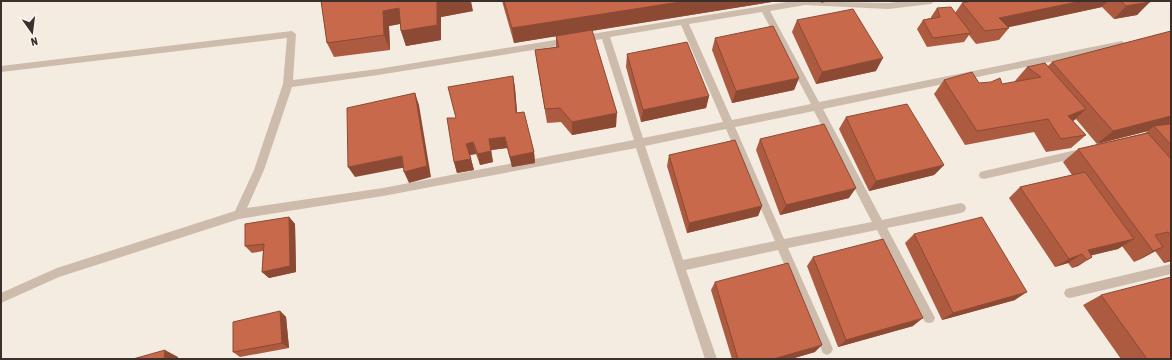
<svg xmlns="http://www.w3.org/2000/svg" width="1172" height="360" font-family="'Asap Condensed',sans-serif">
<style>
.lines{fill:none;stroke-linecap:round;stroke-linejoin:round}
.minor{fill:#cdbbac;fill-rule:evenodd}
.wall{fill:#ac5a40}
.shaded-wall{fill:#8c4a34}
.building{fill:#c8694b;stroke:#8c4a34}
</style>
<rect width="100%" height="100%" fill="#f4ebe1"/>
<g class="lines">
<g class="minor">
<path d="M793 1 888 3 905 1H935L931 4 888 9 805 5 770 11 819 102 1122 41 1126 44 1122 47 823 109 882 220 961 203 965 205 966 208 965 211 961 213 887 228 933 314 935 318 933 322 929 323 925 322 877 230 788 248 833 349 831 353 827 355 823 353 778 250 686 270 717 359H705L636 148 383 196 239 219 59 277 1 303V293L57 268 235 211 254 170 283 84 287 38 1 72V66L292 31 296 34 293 80 378 69ZM762 12 811 104 732 120 689 24ZM681 25 723 122 643 138 610 37ZM602 39 634 140 383 188 247 208 264 170 292 87 378 75ZM814 111 872 222 784 239 735 127ZM726 129 775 241 683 260 645 146Z"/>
<polygon points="1085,148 1088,149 1090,152 1088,155 1085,156 984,179 980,178 979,175 980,172 984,171"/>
<polygon points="1171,264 1171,274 1070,298 1066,297 1064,293 1066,289 1070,288"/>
</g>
</g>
<g class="wall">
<polygon points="321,1 473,11 441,17 441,40 406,46 401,31 400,24 389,26 390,50 334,57 327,43"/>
<polygon points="502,1 778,1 592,31 616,127 572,135 561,122 547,123 537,64 535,50 556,47 556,36 514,43"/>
<polygon points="972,1 1149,1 1137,15 1114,19 1102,7 1008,27 1009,28 999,40 976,44 969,35 964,42 927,47 917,29 923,20 931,18 931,17 937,8 955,13 962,3"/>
<polygon points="797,20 876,71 816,84 792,32"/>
<polygon points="1171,31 1171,261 1164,263 1155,251 1134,262 1122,246 1118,249 1091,255 1092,257 1078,266 1072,268 1068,263 1055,267 1009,198 1020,187 1072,175 1063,162 1078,149 1145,133 1148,131 1097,144 1076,119 1073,121 1086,135 1071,148 1046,152 1034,132 965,145 934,94 944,80 979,83 1002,84 1015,82 1015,81 1027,67 1048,66 1052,62"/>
<polygon points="715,38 799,78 794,90 732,103 712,50"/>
<polygon points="627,54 709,96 706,108 641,122 626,67"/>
<polygon points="513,76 515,88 517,112 534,152 535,163 512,167 507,148 491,150 493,162 480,165 476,154 470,155 474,170 457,173 454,162 456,118"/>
<polygon points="846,117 944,165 934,175 869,191 839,129"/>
<polygon points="760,139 849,198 780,215 756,150"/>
<polygon points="669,155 762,206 758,216 687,233 667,166"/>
<polygon points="289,217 295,224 296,272 269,278 262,272 263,251 252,253 245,246"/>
<polygon points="914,234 1015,300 942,320 905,243"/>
<polygon points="813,257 913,326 838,347 807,266"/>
<polygon points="715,282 815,352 791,359 732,359 711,290"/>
<polygon points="1101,295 1171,359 1121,359 1083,305"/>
<polygon points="280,311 286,317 289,348 240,357 233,352"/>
</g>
<g class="shaded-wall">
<polygon points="441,1 471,1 473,11 441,17 441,40 406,46 401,31 437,2"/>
<polygon points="686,1 778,1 514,43 512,28"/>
<polygon points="822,1 829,1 821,3"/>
<polygon points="1082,1 1108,1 1102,7 996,30 999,18"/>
<polygon points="1150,2 1137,15 1114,19 1126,6"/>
<polygon points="399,8 404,23 389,26 390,50 384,35 383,11"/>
<polygon points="883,58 876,71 816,84 822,72"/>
<polygon points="513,76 515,88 518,124 516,113"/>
<polygon points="799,78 794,90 732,103 736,91"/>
<polygon points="415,93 419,105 431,177 409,183 404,172"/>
<polygon points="709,96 706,108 641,122 643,110"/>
<polygon points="1086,109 1071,123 1053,129 1068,116"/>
<polygon points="617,113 616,127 572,135 572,122"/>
<polygon points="1171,116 1171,125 1154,126 1148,131 1097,144 1113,131"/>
<polygon points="505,137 507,148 491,150 493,162 480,165 478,154 489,139"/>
<polygon points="473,142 476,154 469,155 466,144"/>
<polygon points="534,152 535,163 512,167 510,157"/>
<polygon points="402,156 407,167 355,177 348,167"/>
<polygon points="471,159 474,170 457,173 454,162"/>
<polygon points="944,165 934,175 869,191 876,181"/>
<polygon points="856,188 849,198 780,215 786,205"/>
<polygon points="762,206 758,216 687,233 689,223"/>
<polygon points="289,217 295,224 296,272 269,278 262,272"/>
<polygon points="1134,239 1118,249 1085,257 1088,250"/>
<polygon points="1163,247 1143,258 1134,262 1153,251"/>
<polygon points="1082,254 1068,263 1055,267 1069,259"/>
<polygon points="1092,257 1078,266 1072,268 1087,260"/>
<polygon points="1171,259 1171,261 1164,263"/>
<polygon points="1027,292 1015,300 942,320 953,313"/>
<polygon points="280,311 286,317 289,348 282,343"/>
<polygon points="923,318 913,326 838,347 846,340"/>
<polygon points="822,345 815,352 791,359 773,359"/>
<polygon points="165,350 178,357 178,359 164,359"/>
</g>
<g class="building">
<polygon points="321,1 441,1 437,2 437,25 401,31 399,8 383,11 384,35 327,43"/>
<polygon points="504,1 686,1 512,28"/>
<polygon points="972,1 1082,1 999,18 1009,28 985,31 962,3"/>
<polygon points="1121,1 1149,1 1150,2 1126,6"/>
<polygon points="951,7 971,33 933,38 923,20 940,17 937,8"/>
<polygon points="853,9 883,58 822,72 797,20"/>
<polygon points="773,26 799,78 736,91 715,38"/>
<polygon points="592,30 617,113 572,122 560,108 545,109 535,50 559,47 556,36"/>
<polygon points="1171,31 1171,116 1113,131 1052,62"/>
<polygon points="687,42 709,96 643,110 627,54"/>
<polygon points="1045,63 1086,109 1068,116 1086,135 1061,139 1048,119 977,131 944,80 972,72 979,83 991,82 1000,78 1002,84 1041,77 1027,67"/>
<polygon points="513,76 516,113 524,112 534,152 510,157 505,137 489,139 491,151 478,154 473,142 466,144 471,159 454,162 447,118 456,118 448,87"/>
<polygon points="415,93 427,166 404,172 402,156 348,167 347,108"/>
<polygon points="907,104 944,165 876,181 846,117"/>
<polygon points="824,124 856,188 786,205 760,139"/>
<polygon points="1171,124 1171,145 1154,126"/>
<polygon points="1148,133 1171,159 1171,236 1168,232 1155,235 1163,247 1153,251 1078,149"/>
<polygon points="735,140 762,206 689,223 669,155"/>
<polygon points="1085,172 1134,239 1088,250 1092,257 1087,260 1082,254 1069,259 1020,187"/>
<polygon points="289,217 290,266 262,272 264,244 245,246 245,224"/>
<polygon points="982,217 1027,292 953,313 914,234"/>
<polygon points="883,239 923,318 846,340 813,257"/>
<polygon points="788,263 822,345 773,359 738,359 715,282"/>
<polygon points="1171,277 1171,359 1147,359 1101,295"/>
<polygon points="280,311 282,343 233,352 233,322"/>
<polygon points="165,350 164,359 133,359"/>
</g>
<rect width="1172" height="360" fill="none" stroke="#3b302b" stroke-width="4"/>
<g transform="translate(32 32) rotate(166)" stroke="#fbf5ee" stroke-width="3" paint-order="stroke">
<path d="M0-3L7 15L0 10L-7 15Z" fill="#3b302b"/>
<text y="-6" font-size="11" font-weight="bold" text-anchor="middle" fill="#3b302b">N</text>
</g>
</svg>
